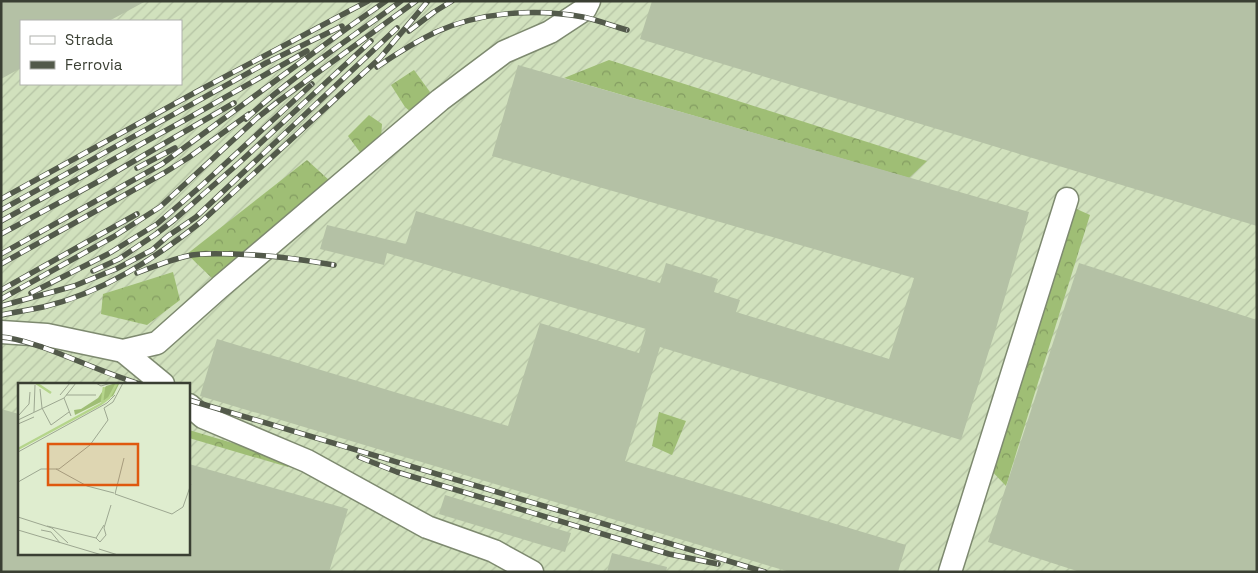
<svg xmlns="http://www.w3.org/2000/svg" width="1258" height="573" font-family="'Space Grotesk',sans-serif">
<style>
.industrial{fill:url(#industrial-furrows);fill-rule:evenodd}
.forest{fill:url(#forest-crowns)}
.building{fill:#b4c1a5}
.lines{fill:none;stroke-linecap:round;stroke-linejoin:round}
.minor-casing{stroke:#7e8a70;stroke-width:25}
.minor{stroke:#fff;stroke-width:22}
.rail-casing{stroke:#535a4b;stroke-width:5.5}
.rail{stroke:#fff;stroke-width:4;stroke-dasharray:11;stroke-linecap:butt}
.inset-river{fill:none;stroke:#b5d58b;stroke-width:2.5}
.inset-road{fill:none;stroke:#9da791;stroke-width:1}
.view{fill:#df580e;fill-opacity:0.15;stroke:#df580e;stroke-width:2.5}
.inset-edge{fill:none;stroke:#3a3f33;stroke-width:2.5}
</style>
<defs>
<pattern id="industrial-furrows" width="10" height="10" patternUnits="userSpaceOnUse" patternTransform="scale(1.25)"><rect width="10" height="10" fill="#d1e1bd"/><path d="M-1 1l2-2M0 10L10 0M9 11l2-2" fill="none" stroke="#b4c2a3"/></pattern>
<pattern id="forest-crowns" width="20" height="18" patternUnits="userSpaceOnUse" patternTransform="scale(1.25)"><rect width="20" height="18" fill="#9fbe75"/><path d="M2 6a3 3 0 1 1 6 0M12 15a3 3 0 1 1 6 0" fill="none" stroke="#839c61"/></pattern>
</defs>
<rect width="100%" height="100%" fill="#dfedcf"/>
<path class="industrial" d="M1 1H1257V572H1ZM21 21H181V84H21ZM19 384H189V554H19Z"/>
<g class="forest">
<polygon points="609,60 927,161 909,178 564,78"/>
<polygon points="414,70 430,92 419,119 405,107 391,85"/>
<polygon points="369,115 382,124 380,152 362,155 348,136"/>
<polygon points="307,160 330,181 215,281 187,254"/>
<polygon points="1061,202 1090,215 1006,486 986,465"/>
<polygon points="173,272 180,300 147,325 101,314 103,294"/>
<polygon points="659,412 686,421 672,455 652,446"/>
<polygon points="189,430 290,460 288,467 189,438"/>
</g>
<g class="building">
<polygon points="1,1 146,1 109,21 21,21 21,68 1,79"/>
<polygon points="652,1 1257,1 1257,226 640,39"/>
<polygon points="518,65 1029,212 997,325 961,440 660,347 625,461 906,545 898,572 790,572 200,396 217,339 508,426 540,323 639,353 646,329 387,253 384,265 320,249 327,225 406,244 416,211 660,283 666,263 718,279 714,292 740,300 736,312 889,359 914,278 492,156"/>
<polygon points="1079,263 1257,320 1257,572 1080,572 988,542"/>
<polygon points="1,409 19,414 19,554 189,554 189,464 348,509 329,572 1,572"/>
<polygon points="445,495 571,533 565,552 439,514"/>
<polygon points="612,553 667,567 666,572 607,572"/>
</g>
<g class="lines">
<g class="minor-casing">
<g id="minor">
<polyline points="1,332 47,335 123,351 157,343 220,287 440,100 504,52 550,32 585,9 589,1"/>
<polyline points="123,351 163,384"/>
<polyline points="189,405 203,417 307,461 427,527 494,551 532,572"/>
<polyline points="950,572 1067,199"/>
</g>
</g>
<use href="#minor" class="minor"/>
<g class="rail-casing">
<g id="rail">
<polyline points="409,31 434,12 452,1"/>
<path d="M377 67C396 54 415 42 436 32 480 12 536 8 583 17 598 20 612 26 627 30"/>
<path d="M246 119C292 76 350 39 401 1"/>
<polyline points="137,168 175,148"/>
<polyline points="1,199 196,92 368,1"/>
<polyline points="1,210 266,63 342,26"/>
<polyline points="1,221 185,120 307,51"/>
<polyline points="1,234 103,179 234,103"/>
<polyline points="1,254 162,164 346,29 386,1"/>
<polyline points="1,264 164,173 188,158 249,114"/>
<polyline points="93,271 119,259 156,234 174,220 240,162 371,41"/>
<path d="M137 273C155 266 172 259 192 255 206 253 220 254 234 254 268 255 301 259 334 265"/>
<polyline points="1,290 137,214"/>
<polyline points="31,293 108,254 157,224 201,186 312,84"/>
<polyline points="1,299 113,237 160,207 257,118 280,100 416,1"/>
<polyline points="1,306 74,286 116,269 152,250 168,236 196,217 397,28"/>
<path d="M1 315C15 312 29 310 43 307 102 293 154 259 201 222L380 58 428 1"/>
<path d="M1 337C16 338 29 343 42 347 75 359 107 374 140 384"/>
<polyline points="189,400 765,572"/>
<polyline points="359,457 397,472 669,554 718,564"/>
</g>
</g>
<use href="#rail" class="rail"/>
</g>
<g transform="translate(18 383)">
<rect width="172" height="172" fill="#dfedcf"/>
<path d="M98 0 101 1 95 13 57 32 56 27 63 26 80 15 88 3Z" fill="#9fbe75"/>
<path class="inset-river" d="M18 0 33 10M84 19 86 4M0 66 83 21 91 15 99 0"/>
<path class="inset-road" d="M78 0 83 3 93 0M22 6 24 25M42 12 52 0M48 12H78M46 15 53 33M24 25 33 42 51 29M16 29 17 2M0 33 11 21 12 9M0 37 46 15 58 0M0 41 16 34M0 69 89 20 97 12M106 75 97 111 154 131 165 124 173 101M38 86 69 103 96 110M0 99 23 86H41L72 62 90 37 86 25 95 19 105 0M0 134 34 145 50 160M86 142 78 155 82 159 88 152 86 145 93 122M29 143 78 155M0 147 84 172M23 147 33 149 42 160M81 166 100 172"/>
<path class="view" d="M30 61H120V102H30Z"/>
<rect width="172" height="172" class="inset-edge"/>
</g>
<rect width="1258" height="573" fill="none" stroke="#3a3f33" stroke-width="5"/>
<rect x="20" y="20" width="162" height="65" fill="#ffffff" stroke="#b0b2ad"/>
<rect x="30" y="36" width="25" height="8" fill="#ffffff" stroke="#b0b2ad"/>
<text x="65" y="45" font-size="15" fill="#3a3f33">Strada</text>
<rect x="30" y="61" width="25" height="8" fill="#535a4b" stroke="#b0b2ad"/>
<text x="65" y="70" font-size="15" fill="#3a3f33">Ferrovia</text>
</svg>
